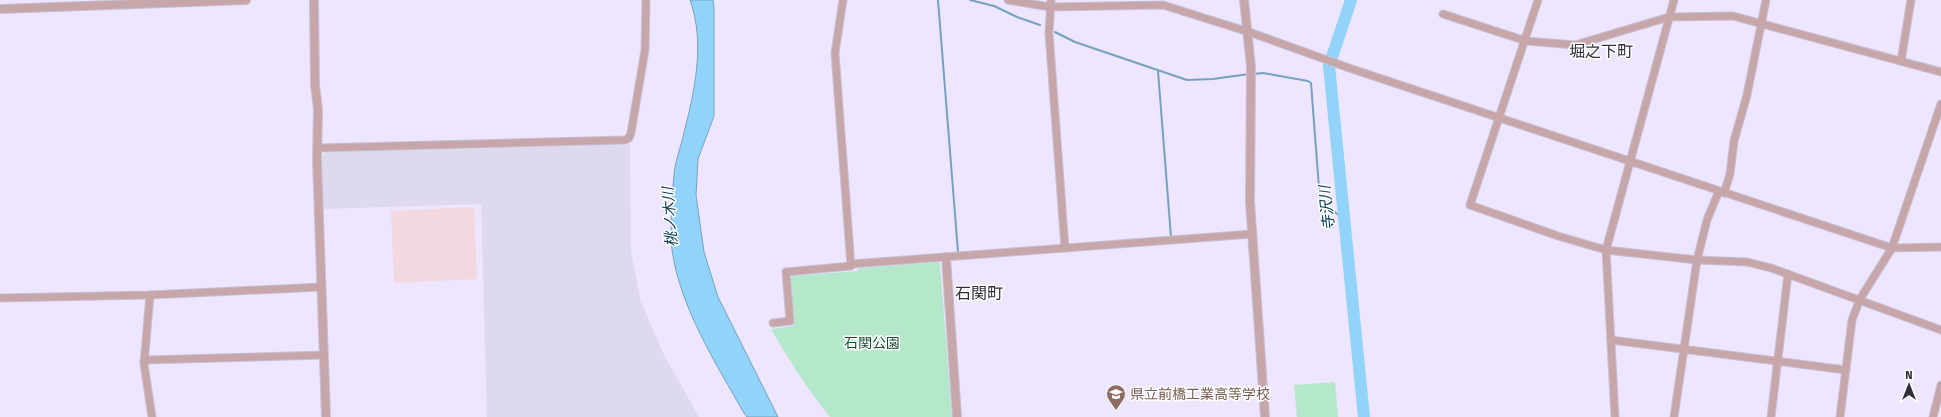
<svg xmlns="http://www.w3.org/2000/svg" width="1941" height="417" font-family="'Fira Sans','Noto Sans JP',sans-serif">
<style>
.commercial{fill:#f2d9e1}
.industrial{fill:#dfd9ee}
.green{fill:#b5e7ca}
.water{fill:#92d4f9;stroke:#75a2c0}
.lines{fill:none;stroke-linecap:round;stroke-linejoin:round}
.stream{stroke:#75a2c0;stroke-width:2}
.river{stroke:#92d4f9;stroke-width:12}
.minor-casing{stroke:#c8c0d7;stroke-width:9}
.tertiary-casing{stroke:#c8c0d7;stroke-width:10}
.minor{stroke:#c6a6a9;stroke-width:7}
.tertiary{stroke:#c6a6a9;stroke-width:8}
.labels{text-anchor:middle;dominant-baseline:central;stroke-width:3;stroke-linejoin:round;paint-order:stroke}
.park-label{font-size:14px;fill:#1b4d35;stroke:#fff}
.education-label{font-size:14px;fill:#785e54;stroke:#fff;text-anchor:start}
.water-label{font-size:15px;font-style:italic;fill:#094059;stroke:#fff}
.quarter-label{font-size:16px;fill:#322e3a;stroke:#fff}
</style>
<rect width="100%" height="100%" fill="#eee5fe"/>
<polygon class="commercial" points="474,207 477,279 396,283 394,281 391,211"/>
<polygon class="industrial" points="630,144 631,252 641,302 664,355 699,417 487,417 481,204 323,209 321,158 326,152"/>
<g class="green">
<path d="M938 262 940 264 952 417H830C808 390 789 360 771 329L793 326 790 278 792 276 857 271 860 268Z"/>
<polygon points="1335,382 1338,417 1297,417 1294,385"/>
</g>
<path class="water" d="M690 0H713L714 7V116L698 159 696 195 704 252 718 297 778 417H747L744 413C716 364 680 307 672 250 670 229 672 196 674 175 675 162 680 149 683 137 694 93 706 44 690 0Z"/>
<g class="lines">
<g class="stream">
<polyline points="938,0 958,252"/>
<polyline points="970,0 994,6 1017,17 1040,25"/>
<polyline points="1055,32 1075,42 1187,80 1213,79 1249,74"/>
<polyline points="1158,71 1171,237"/>
<polyline points="1253,74 1263,73 1308,81 1311,83 1320,201"/>
<polyline points="1332,210 1345,220"/>
</g>
<polyline class="river" points="1351,0 1329,66 1364,417"/>
<g class="minor-casing">
<g id="minor">
<polyline points="1008,0 1050,7 1163,5 1249,32 1352,69 1892,248 1941,247"/>
<polyline points="1051,0 1049,33 1065,248"/>
<polyline points="1538,0 1470,205 1558,236 1606,250 1697,260 1747,262 1771,268 1941,330"/>
<polyline points="1443,14 1526,41 1575,45 1669,17 1733,16 1941,72"/>
<polyline points="1901,61 1911,0"/>
<polyline points="318,148 625,140 629,138 631,133 645,50 646,0"/>
<polyline points="1724,193 1730,174 1734,141 1747,95 1766,0"/>
<polyline points="851,264 1252,234"/>
<polyline points="150,295 144,364 152,417"/>
<polyline points="0,298 150,295 321,287"/>
<polyline points="773,323 790,321 786,272 851,266 835,53 843,0"/>
<polyline points="1611,340 1846,370"/>
<polyline points="144,360 324,355"/>
<polyline points="1615,417 1606,250 1674,0"/>
<polyline points="1674,417 1697,260 1707,220 1719,191"/>
<polyline points="1771,417 1788,274"/>
<polyline points="1840,417 1852,320 1860,299 1892,248 1941,104"/>
<polyline points="1933,417 1941,385"/>
</g>
</g>
<g class="tertiary-casing">
<g id="tertiary">
<polyline points="314,0 315,85 318,109 317,160 326,417"/>
<polyline points="1244,0 1251,67 1250,202 1265,417"/>
<polyline points="0,9 246,0"/>
<polyline points="946,257 957,417"/>
</g>
</g>
<use href="#minor" class="minor"/>
<use href="#tertiary" class="tertiary"/>
</g>
<defs>
<g id="school-pin" transform="scale(1)"><path d="M0 17L-7.5 6A9.5 9.5 0 1 1 7.5 6Z" fill="#8d6e63" stroke="#fff"/><path d="M0-5L7-2L0 1L-7-2ZM-4 1L0 2.5L4 1V4Q0 6-4 4Z" fill="#fff"/></g>
</defs>
<g fill-rule="evenodd">
<use href="#school-pin" x="1116" y="394"/>
</g>
<g class="labels">
<g class="park-label">
<text x="872" y="343">石関公園</text>
</g>
<g class="education-label">
<text x="1130" y="394">県立前橋工業高等学校</text>
</g>
<g class="water-label">
<text transform="translate(1327 208) rotate(-96)">寺沢川</text>
<text transform="translate(670 217) rotate(-94)">桃ノ木川</text>
</g>
<g class="quarter-label">
<text x="1601" y="51">堀之下町</text>
<text x="979" y="293">石関町</text>
</g>
</g>
<g transform="translate(1909 385)" stroke="#ffffff" stroke-width="3" paint-order="stroke">
<path d="M0-3L7 15L0 10L-7 15Z" fill="#322e3a"/>
<text y="-6" font-size="11" font-weight="bold" text-anchor="middle" fill="#322e3a">N</text>
</g>
</svg>
